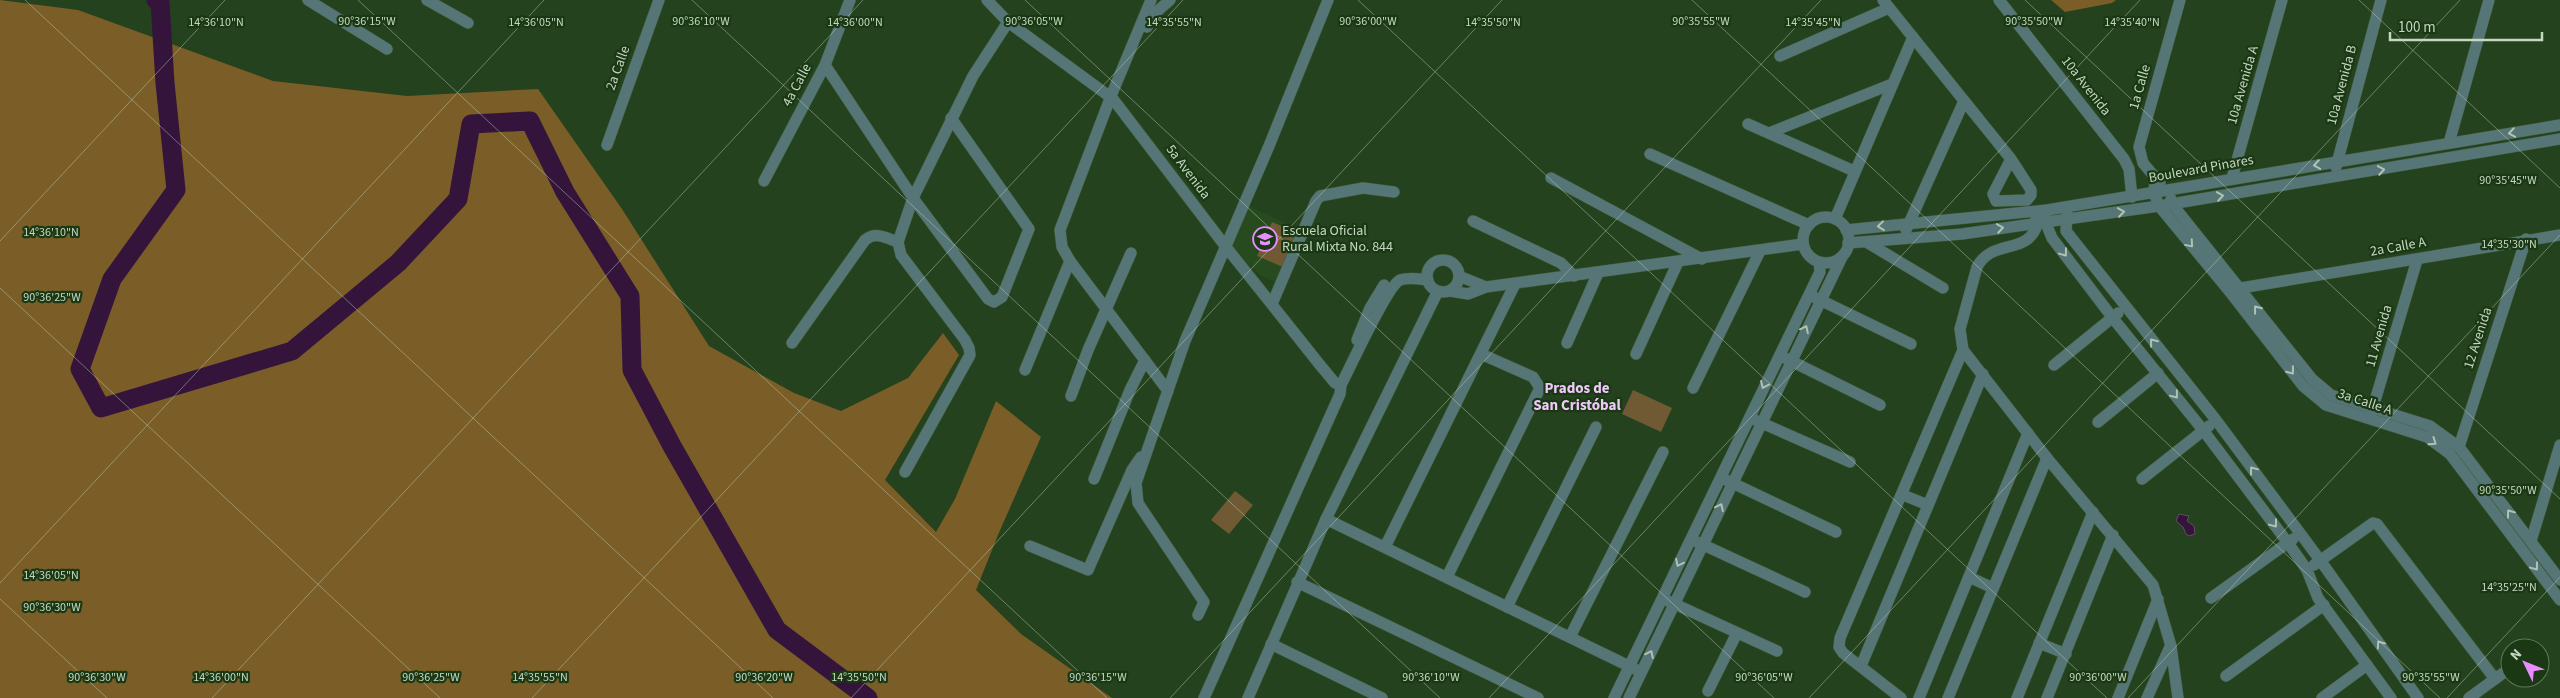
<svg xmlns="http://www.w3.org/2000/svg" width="2560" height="698" font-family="'Source Sans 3',sans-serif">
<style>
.built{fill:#274b1f}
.green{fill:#705a33}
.forest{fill:#7a5d27}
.water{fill:#35143c;stroke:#604e64}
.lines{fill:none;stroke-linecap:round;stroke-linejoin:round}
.river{stroke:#35143c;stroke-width:19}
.minor-casing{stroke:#415d3b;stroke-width:12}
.minor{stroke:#567577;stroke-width:11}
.oneway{stroke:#afc3b2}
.ticks{fill:none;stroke:#c5d7c1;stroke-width:1;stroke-opacity:0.45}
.labels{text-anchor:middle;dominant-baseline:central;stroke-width:4.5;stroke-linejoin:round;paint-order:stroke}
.street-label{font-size:14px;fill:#c5d7c1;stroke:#193813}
.poi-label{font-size:14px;fill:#c5d7c1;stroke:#193813;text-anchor:start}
.neighbourhood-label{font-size:15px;font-weight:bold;fill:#f1c8fa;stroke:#193813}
.ticks-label{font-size:12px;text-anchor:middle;fill:#c5d7c1;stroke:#193813;stroke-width:4.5;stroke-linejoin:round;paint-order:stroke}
</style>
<rect width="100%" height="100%" fill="#24421d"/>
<polygon class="built" points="1247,205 1301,230 1276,282 1261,276 1229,248"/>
<g class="green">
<polygon points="1272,222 1298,233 1283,267 1257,256"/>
<polygon points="1633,390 1672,408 1661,432 1622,414"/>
<polygon points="1235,491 1253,505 1229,534 1211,520"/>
</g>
<g class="forest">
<polygon points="0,0 78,10 273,81 407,96 538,89 622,209 709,346 794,393 841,411 908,378 943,333 959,355 885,480 936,532 955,499 996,401 1041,437 998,535 976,590 1021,634 1112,698 0,698"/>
<polygon points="2051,0 2116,0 2112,3 2065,12"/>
</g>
<polygon class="water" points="2179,514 2189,516 2187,521 2194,526 2195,534 2189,536 2186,534 2183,527 2176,521"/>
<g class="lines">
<polyline class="river" points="156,0 160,2 165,83 176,190 112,279 80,369 101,408 292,351 398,263 458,199 471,124 530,121 565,192 630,296 632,370 672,446 777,630 868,698"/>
<g class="minor-casing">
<g id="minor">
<polyline points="308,0 387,49"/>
<polyline points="427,0 468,23"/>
<polyline points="987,0 1008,22 1113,99 1226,247 1320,365 1335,383 1341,385"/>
<polyline points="1151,0 1111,96 1060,230 1062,247 1070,261 1168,391"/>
<polyline points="1883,0 2011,159 2031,190 2031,195 2027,200 1996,201 1993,194 2011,159"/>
<polyline points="1999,0 2124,159 2129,169 2132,197"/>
<polyline points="1147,27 1153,15 1170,0"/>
<polyline points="1780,56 1889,8"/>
<polyline points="825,65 913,198 988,299 994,302 1002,297 1029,229 951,118"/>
<polyline points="1748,124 1854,171"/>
<polyline points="1769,133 1892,84"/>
<polyline points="2449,143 2489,0"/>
<polyline points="607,145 659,0"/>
<polyline points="1650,154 1809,225"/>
<polyline points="2336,167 2381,0"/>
<polyline points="1551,178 1702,259"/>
<polyline points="2232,178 2282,0"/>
<polyline points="2155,179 2154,193 2159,206 2230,292 2303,386 2326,405 2427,437 2450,454 2560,600"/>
<polyline points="764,181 825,65 850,0"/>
<polyline points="2160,183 2143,163 2139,147 2180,0"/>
<polyline points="2171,199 2172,204 2312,379 2331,395 2430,426 2459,447 2560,580"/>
<polyline points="2067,213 2066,231 2216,420 2320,560 2418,698"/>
<polyline points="2046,214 2045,221 2052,238 2112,317 2203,430 2288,543 2307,570 2318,598 2391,698"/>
<circle cx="1826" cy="240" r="23"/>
<path d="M2036 218 2038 222C2029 257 1993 237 1977 267L1960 329 1963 350 2047 458 2153 585 2171 646 2178 698"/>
<polyline points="1835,219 1913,37"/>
<polyline points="1473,221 1561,263 1574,276"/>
<polyline points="1846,230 2047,210 2560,125"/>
<polyline points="1906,230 1964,101"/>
<polyline points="1848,243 1962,234 2159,206 2560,139"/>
<polyline points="1868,243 1943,288"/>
<circle cx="1443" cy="276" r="16"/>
<polyline points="1459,276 1486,287"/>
<polyline points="2241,288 2560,235"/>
<polyline points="1450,291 1468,294 1486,287 1803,244"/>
<polyline points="1814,297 1911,344"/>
<polyline points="1272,304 1316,201 1320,196 1363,188 1394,192"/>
<polyline points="1357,340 1370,308 1384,285"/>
<path d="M792 343 865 240C876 231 886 238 898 242"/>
<polyline points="1567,343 1598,273"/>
<polyline points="1636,354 1678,262"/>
<polyline points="1785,358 1880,405"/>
<polyline points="2054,365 2118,313"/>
<polyline points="1025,370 1070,261"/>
<polyline points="1693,388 1760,251"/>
<polyline points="1071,396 1088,350 1131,253"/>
<polyline points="2371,414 2417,260"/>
<polyline points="1755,420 1850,462"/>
<polyline points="2098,422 2158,373"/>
<polyline points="2459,447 2526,239"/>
<polyline points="905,472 970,355 969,348 965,340 901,255 898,242 913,198 973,76 1008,22"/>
<polyline points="1094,479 1130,390 1145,360"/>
<polyline points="2142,479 2209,426"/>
<polyline points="1726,480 1836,532"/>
<polyline points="1903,495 1928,505"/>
<polyline points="1326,519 1635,669"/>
<polyline points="2531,541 2560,445"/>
<polyline points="1697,542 1805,592"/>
<polyline points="1030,546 1088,570 1132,470 1141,457"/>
<polyline points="1385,547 1515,284"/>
<polyline points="2314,565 2373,523 2377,524 2495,679"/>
<polyline points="1447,577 1540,388 1533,377 1481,354"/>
<polyline points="1969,577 1993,588"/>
<polyline points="1297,582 1538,698"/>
<polyline points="2211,598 2293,539"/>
<polyline points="1668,601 1777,651"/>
<polyline points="1507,607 1596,427"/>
<polyline points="1198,615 1204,602 1138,503 1136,483 1185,341 1269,146 1328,0"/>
<polyline points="1570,637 1663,452"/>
<polyline points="2039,643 2066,654"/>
<polyline points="1271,644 1382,698"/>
<polyline points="1861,666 1983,374"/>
<polyline points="2226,676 2324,605"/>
<polyline points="1708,691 1737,633"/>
<path d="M1204 698 1340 394 1341 385C1350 368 1387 286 1400 280 1409 277 1419 279 1428 280"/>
<polyline points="1248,698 1326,519 1438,291"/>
<polyline points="1614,698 1820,272 1819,262"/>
<polyline points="1629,698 1842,257"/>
<polyline points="1901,698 1843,653 1839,647 1840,638 1963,350"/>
<polyline points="1919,698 2028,433"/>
<polyline points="1948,698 2047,458"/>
<polyline points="2017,698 2093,512"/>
<polyline points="2047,698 2113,535"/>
<polyline points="2118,698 2158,599"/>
<polyline points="2147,698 2170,647"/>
<polyline points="2322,698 2367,665"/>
<polyline points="2469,698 2510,668"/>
</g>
</g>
<use href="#minor" class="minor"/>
</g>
<defs><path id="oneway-chevron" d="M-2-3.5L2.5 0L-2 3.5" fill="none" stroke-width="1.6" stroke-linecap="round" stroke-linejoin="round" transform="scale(1.25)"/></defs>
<g class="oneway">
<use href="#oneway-chevron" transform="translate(2512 133) rotate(171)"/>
<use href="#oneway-chevron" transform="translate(2317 165) rotate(171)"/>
<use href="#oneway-chevron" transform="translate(2381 170) rotate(-10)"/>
<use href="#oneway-chevron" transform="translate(2220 196) rotate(-9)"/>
<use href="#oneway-chevron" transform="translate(2121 212) rotate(-8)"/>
<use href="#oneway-chevron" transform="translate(1881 226) rotate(174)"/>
<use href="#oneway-chevron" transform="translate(2000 228) rotate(-9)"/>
<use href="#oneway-chevron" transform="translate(2190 244) rotate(50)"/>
<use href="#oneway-chevron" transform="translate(2064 253) rotate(53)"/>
<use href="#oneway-chevron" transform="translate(2257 309) rotate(-128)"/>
<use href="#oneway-chevron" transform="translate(1805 329) rotate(-64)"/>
<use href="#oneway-chevron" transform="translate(2153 342) rotate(-129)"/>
<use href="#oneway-chevron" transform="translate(2291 371) rotate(52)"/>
<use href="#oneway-chevron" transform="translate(1764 385) rotate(115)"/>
<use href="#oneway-chevron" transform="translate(2175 395) rotate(51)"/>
<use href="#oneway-chevron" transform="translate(2433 442) rotate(35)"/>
<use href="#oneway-chevron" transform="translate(2253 470) rotate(-127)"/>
<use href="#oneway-chevron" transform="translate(1720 507) rotate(-64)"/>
<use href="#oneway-chevron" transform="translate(2510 513) rotate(-127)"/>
<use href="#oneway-chevron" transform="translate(2274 524) rotate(53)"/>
<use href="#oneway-chevron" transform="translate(1679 563) rotate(116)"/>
<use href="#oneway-chevron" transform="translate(2535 567) rotate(53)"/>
<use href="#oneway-chevron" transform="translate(2380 644) rotate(-125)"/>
<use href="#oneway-chevron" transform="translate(1650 654) rotate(-64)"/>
</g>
<path class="ticks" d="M25 0 773 698M358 0 1107 698M692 0 1440 698M1025 0 1774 698M1358 0 2107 698M1692 0 2440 698M2025 0 2560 499M2359 0 2560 188M0 241 225 0M0 288 440 698M0 583 544 0M0 599 107 698M212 698 863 0M532 698 1183 0M851 698 1502 0M1170 698 1821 0M1489 698 2140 0M1809 698 2460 0M2128 698 2560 235M2447 698 2560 577"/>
<defs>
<g id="school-ring" transform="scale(1.25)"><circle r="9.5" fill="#193813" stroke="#e98dfd" stroke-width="1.5"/><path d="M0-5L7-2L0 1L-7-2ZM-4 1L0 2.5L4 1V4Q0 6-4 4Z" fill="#e98dfd"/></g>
</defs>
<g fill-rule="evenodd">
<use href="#school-ring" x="1265" y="239"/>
</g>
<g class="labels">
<g class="street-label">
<text transform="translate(618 68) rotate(-70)">2a Calle</text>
<text transform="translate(797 85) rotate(-62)">4a Calle</text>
<text transform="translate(2243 85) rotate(-74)">10a Avenida A</text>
<text transform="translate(2342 85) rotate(-75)">10a Avenida B</text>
<text transform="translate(2086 86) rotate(52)">10a Avenida</text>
<text transform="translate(2140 87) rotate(-74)">1a Calle</text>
<text transform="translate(2201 169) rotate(-10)">Boulevard Pinares</text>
<text transform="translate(1188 172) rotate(53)">5a Avenida</text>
<text transform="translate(2398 247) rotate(-10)">2a Calle A</text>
<text transform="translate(2379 336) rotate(-74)">11 Avenida</text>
<text transform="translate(2478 338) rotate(-72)">12 Avenida</text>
<text transform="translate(2365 402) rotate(18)">3a Calle A</text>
</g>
<g class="poi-label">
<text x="1282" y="231">Escuela Oficial<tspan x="1282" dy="16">Rural Mixta No. 844</tspan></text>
</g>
<g class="neighbourhood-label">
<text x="1577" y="388">Prados de<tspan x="1577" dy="17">San Cristóbal</tspan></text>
</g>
</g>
<g class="ticks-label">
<text x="367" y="25">90°36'15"W</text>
<text x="701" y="25">90°36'10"W</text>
<text x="1034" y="25">90°36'05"W</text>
<text x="1368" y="25">90°36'00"W</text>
<text x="1701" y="25">90°35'55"W</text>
<text x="2034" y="25">90°35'50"W</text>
<text x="216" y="26">14°36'10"N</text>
<text x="536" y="26">14°36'05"N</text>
<text x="855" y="26">14°36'00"N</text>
<text x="1174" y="26">14°35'55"N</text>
<text x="1493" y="26">14°35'50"N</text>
<text x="1813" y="26">14°35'45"N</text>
<text x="2132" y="26">14°35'40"N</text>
<text x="2508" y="184">90°35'45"W</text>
<text x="51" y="236">14°36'10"N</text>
<text x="2509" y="248">14°35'30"N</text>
<text x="52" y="301">90°36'25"W</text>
<text x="2508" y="494">90°35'50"W</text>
<text x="51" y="579">14°36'05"N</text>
<text x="2509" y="591">14°35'25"N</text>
<text x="52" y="611">90°36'30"W</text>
<text x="221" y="681">14°36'00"N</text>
<text x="540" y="681">14°35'55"N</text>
<text x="859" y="681">14°35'50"N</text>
<text x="97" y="681">90°36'30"W</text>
<text x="431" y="681">90°36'25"W</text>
<text x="764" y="681">90°36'20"W</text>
<text x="1098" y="681">90°36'15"W</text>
<text x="1431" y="681">90°36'10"W</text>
<text x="1764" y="681">90°36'05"W</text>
<text x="2098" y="681">90°36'00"W</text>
<text x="2431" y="681">90°35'55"W</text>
</g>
<g transform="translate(2525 663) rotate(313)"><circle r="24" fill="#193813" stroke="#5e7859"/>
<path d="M0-4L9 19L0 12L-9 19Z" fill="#e98dfd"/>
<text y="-8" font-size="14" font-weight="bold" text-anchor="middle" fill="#c5d7c1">N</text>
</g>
<path d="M2390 32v8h152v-8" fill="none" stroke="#c5d7c1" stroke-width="2.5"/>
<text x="2398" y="32" font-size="15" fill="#c5d7c1" stroke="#193813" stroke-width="4" paint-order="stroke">100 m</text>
</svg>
